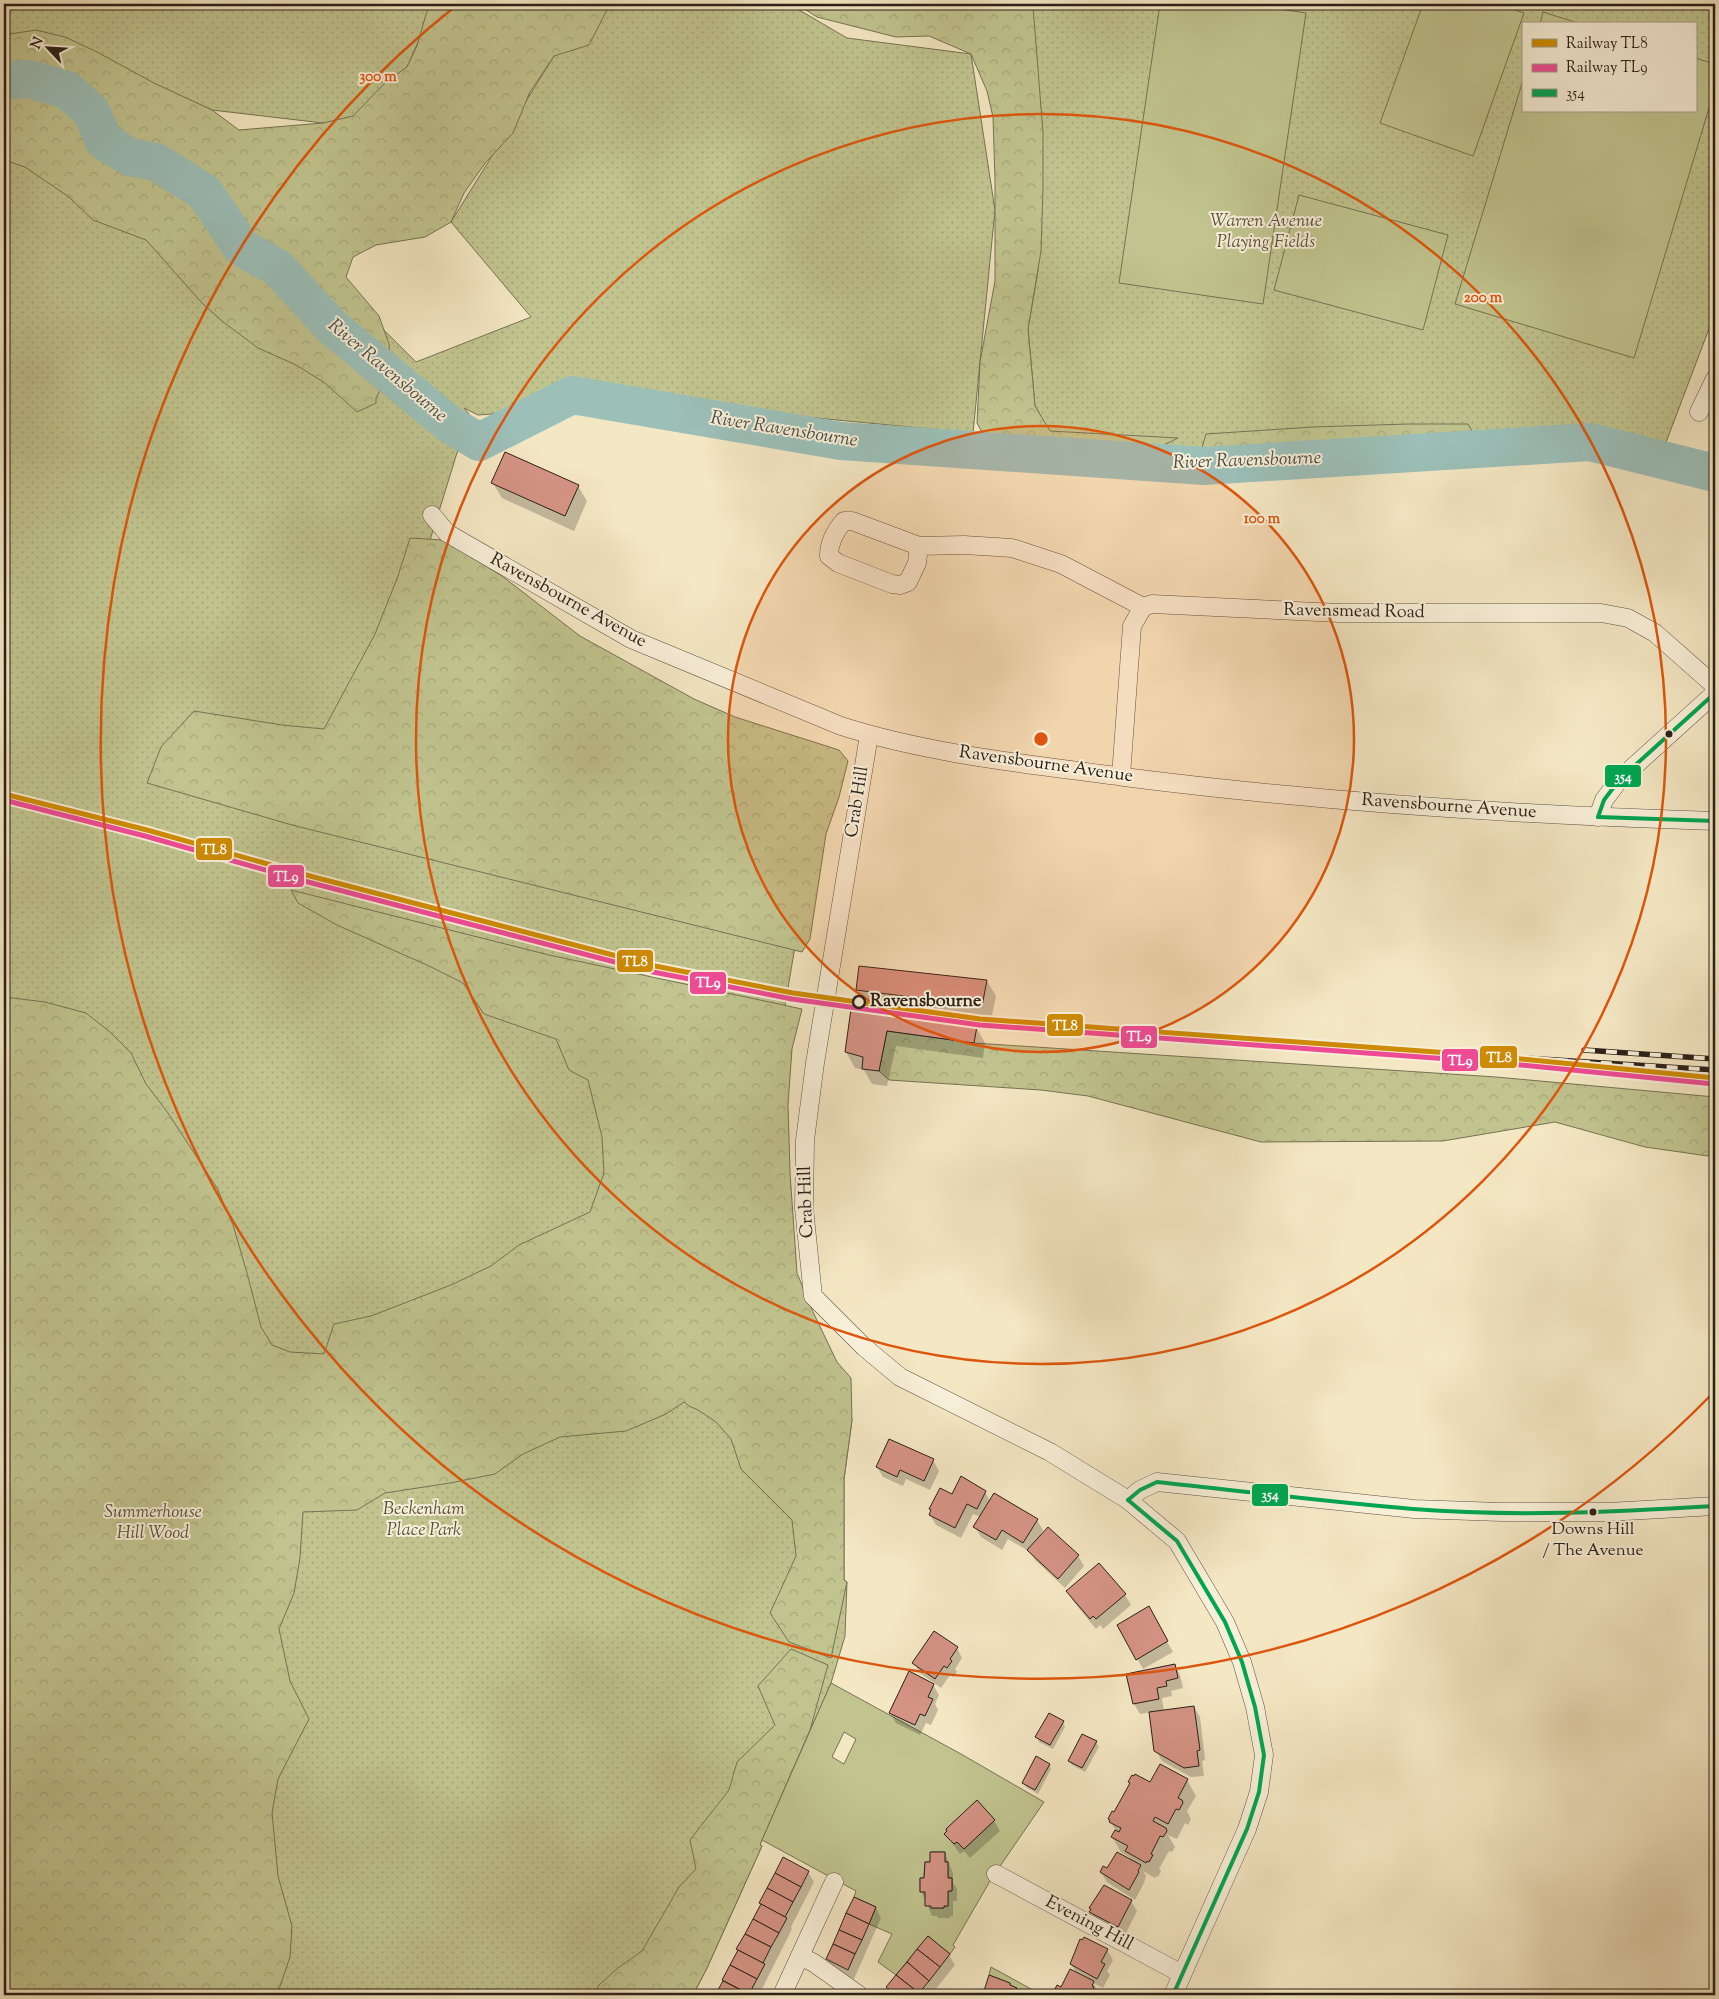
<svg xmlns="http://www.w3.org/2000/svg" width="1719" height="1999" font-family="'Sorts Mill Goudy',serif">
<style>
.grass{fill:url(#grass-dots);stroke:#767254;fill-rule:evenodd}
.forest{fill:url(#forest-crowns);stroke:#767254}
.garden{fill:#c1c48f;stroke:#767254;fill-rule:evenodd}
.shadow{fill:#0003}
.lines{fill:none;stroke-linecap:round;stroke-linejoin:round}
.river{stroke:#9cbfb8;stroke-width:38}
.building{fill:#d59384;stroke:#2a1f18}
.street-casing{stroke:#5c5143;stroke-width:19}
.street{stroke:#f8efd8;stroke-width:18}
.rail-casing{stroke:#2a1f18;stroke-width:5.5}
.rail{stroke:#f8efd8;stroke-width:4;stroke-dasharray:11;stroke-linecap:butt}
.bus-1-casing{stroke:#f8efd8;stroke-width:8}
.bus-1{stroke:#00a651;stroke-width:4}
.rail-1-casing{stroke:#f8efd8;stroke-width:9}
.rail-2-casing{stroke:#f8efd8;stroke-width:9}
.rail-1{stroke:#ce8b05;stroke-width:5}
.rail-2{stroke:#ee4b95;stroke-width:5}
.ring{fill:none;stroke:#de560d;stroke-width:2.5}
.bus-dot{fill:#2a1f18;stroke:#f8efd8;stroke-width:2}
.stop-dot{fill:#f8efd8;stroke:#2a1f18;stroke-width:2.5}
.labels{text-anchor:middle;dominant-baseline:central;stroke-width:4;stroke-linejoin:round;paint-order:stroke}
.bus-label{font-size:17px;fill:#2a1f18;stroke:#f8efd8}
.park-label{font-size:18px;font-style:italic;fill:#57513c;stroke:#f8efd8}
.street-label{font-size:18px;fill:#2a1f18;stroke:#f8efd8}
.stop-label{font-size:18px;font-weight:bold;fill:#2a1f18;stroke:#f8efd8;text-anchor:start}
.water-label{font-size:19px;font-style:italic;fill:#4c4f48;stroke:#f8efd8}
.centre{fill:#de560d;stroke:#f8efd8;stroke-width:2.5}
.ring-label{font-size:15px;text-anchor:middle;font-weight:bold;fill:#de560d;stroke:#f8efd8;stroke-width:4;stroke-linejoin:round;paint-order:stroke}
.line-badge{stroke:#f8efd8;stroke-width:2}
.badge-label{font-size:14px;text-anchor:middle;font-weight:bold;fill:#fff}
</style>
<defs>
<pattern id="grass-dots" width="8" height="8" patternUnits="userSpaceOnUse" patternTransform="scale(1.25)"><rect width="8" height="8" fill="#c1c48f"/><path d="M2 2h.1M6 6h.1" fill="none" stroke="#a6a87b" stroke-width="1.8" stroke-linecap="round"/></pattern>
<pattern id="forest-crowns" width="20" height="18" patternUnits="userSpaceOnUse" patternTransform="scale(1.25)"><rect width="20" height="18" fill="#c1c48f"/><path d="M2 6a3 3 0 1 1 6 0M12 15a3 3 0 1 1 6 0" fill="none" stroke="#a6a87b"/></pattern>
</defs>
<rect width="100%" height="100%" fill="#f4e7c3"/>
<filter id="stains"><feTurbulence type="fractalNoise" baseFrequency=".004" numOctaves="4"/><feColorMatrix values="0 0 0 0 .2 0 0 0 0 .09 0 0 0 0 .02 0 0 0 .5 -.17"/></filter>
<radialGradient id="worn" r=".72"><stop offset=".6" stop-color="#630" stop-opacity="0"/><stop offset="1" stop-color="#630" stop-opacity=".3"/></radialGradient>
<g class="grass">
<polygon points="4,4 435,4 407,67 369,123 323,123 212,110 91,58 287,234 416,362 531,317 451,222 554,56 606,4 789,4 847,38 971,54 995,210 973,433 764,413 661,410 662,401 478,415 464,408 469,414 423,563 796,941 772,1081 764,1190 852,1420 844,1479 844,1580 847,1582 845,1636 831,1683 762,1840 760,1845 762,1846 707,1968 693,1995 4,1995"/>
<path d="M1023 4H1715V313L1665 445 1590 442 1188 464 1041 448V416L1035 406 1028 329 1038 270ZM1523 24H1695V111H1523Z"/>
</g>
<g class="forest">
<polygon points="431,4 610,4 589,45 554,56 530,92 513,133 486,162 464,193 451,222 425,237 376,245 353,257 346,277 379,316 389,344 390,372 376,398 376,403 357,412 325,383 296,365 258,348 222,321 202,303 146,240 93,220 69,197 25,167 4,160 4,35 36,30 65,37 97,52 154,83 212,110 239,130 323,123 353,116 387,81 407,67 417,46 427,11"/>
<polygon points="797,4 1027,4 1033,6 1043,133 1043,187 1041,251 1028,329 1035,406 1050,431 1178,438 1148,453 988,443 977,423 980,362 995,281 995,181 993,117 987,91 971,54 929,36 896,37 817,17"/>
<polygon points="1408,424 1468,424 1476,438 1337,448 1201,451 1206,434 1313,427"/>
<polygon points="410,538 443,540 502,576 580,636 694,699 735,717 839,750 848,761 839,797 826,834 810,939 802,952 292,825 147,783 161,747 194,711 282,725 324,729 375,634 398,576"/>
<polygon points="291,890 549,955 802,1009 792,1049 788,1105 790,1173 797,1273 813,1312 837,1362 851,1378 852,1420 844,1479 844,1580 847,1582 831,1658 789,1642 770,1613 796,1556 792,1520 741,1469 731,1439 716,1422 698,1410 689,1406 684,1402 666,1414 626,1431 560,1437 523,1454 495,1474 450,1483 385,1493 357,1510 303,1512 300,1558 294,1593 279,1629 290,1681 309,1719 278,1779 272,1813 278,1876 292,1926 290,1957 277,1995 4,1995 4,997 45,1002 86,1013 110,1032 131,1053 146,1084 168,1113 217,1188 233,1225 247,1273 261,1327 272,1345 290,1352 324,1354 334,1324 371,1316 451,1285 491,1266 519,1245 590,1212 604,1173 602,1137 588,1080 569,1070 556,1039 484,1014 463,983 429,966 337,925 298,903"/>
<polygon points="887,1031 974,1043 1496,1077 1715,1097 1715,1157 1645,1147 1555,1122 1443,1141 1261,1142 1088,1096 1041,1090 889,1080 879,1071"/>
<polygon points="791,1649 828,1665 810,1730 762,1840 760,1845 762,1846 707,1968 693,1995 594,1995 599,1985 618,1968 642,1951 679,1887 696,1869 690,1840 729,1790 737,1762 775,1725 758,1686"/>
</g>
<g class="garden">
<polygon points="1160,4 1246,4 1306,13 1263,304 1119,283"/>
<polygon points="1423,4 1498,4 1524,13 1473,156 1380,123"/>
<polygon points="1543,12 1581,24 1540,24"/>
<polygon points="1695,58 1715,64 1715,88 1634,358 1455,304 1523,80 1523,111 1695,111"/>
<polygon points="1299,195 1448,235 1423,330 1274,290"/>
<path d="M831 1683 961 1754 1044 1802 990 1881 953 1945 955 1947 950 1954 928 1936 896 1975 878 1962 892 1934 869 1924 876 1907 854 1897 856 1891 762 1840ZM844 1732 856 1739 844 1764 832 1757ZM977 1801 995 1820 964 1849 957 1842 954 1844 945 1834 947 1831 946 1829ZM931 1852H945V1862H948V1878H952V1891H948V1906H944V1908H932L925 1892 920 1891V1878H924L925 1862H930Z"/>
<polygon points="991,1967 1042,1995 1014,1995 1017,1988 1010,1985 1010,1983 989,1975"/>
</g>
<g class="shadow">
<polygon points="493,483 578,486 587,501 574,531 502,498"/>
<polygon points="987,981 996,996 991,1021 867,1006 858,990"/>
<polygon points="852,1011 976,1027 985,1043 983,1058 896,1046 887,1086 872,1084 864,1070 855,1068 846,1052"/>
<polygon points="933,1460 939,1471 930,1490 906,1479 903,1486 883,1477 877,1467"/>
<polygon points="985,1492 990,1501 1037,1520 1043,1530 1039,1538 1048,1529 1078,1556 1084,1566 1065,1588 1035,1560 1030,1552 1008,1539 1002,1550 981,1537 975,1527 981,1517 973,1514 961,1538 936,1525 930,1515 952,1496"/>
<polygon points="1099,1564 1125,1595 1131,1605 1103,1629 1100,1625 1096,1629 1073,1601 1067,1591"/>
<polygon points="1148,1608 1173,1652 1143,1669 1118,1625"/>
<polygon points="957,1648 962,1658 955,1669 957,1672 953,1677 950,1675 941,1688 920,1673 914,1663"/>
<polygon points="1175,1665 1180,1675 1183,1688 1171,1691 1172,1696 1162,1698 1164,1711 1194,1707 1200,1717 1205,1760 1202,1761 1204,1776 1191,1777 1162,1761 1156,1751 1151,1712 1140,1714 1134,1704 1128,1675"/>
<polygon points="933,1685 939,1695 935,1704 938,1710 931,1725 926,1723 920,1735 896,1723 890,1713"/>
<polygon points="1063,1722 1065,1727 1053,1749 1039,1742 1037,1737"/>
<polygon points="1096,1742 1099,1747 1085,1772 1072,1765 1069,1761"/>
<polygon points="1049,1764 1051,1769 1038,1794 1026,1787 1024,1783"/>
<polygon points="1187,1780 1196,1796 1187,1811 1191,1819 1188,1825 1185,1823 1177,1839 1168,1835 1175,1847 1172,1852 1169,1851 1159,1869 1161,1871 1158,1877 1156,1876 1155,1878 1143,1871 1146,1876 1144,1883 1135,1900 1107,1882 1101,1872 1132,1862 1129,1857 1121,1852 1112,1837 1116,1831 1109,1819 1115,1814 1131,1785 1129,1782 1150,1784"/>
<polygon points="977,1802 994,1821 1000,1831 970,1858 964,1851 960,1854 946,1834"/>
<polygon points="945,1853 953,1873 953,1883 957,1889 957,1901 953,1901 953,1916 950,1916 950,1918 938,1918 937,1916 932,1916 921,1891 932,1863"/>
<polygon points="808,1872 814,1882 791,1927 792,1929 759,1995 717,1995 738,1950"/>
<polygon points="1104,1887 1131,1901 1137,1911 1124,1937 1097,1922 1091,1912"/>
<polygon points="876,1908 881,1918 854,1979 833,1970 827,1959"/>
<polygon points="928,1938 949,1955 955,1965 931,1995 892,1995 888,1987"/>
<polygon points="1107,1950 1113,1960 1107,1971 1110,1975 1103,1988 1093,1983 1099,1992 1098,1995 1053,1995 1077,1974 1071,1964"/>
<polygon points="990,1977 1009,1984 1012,1987 1016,1989 1020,1995 983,1995"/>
</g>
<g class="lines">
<polyline class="river" points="4,80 29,79 67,90 91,111 104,141 130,157 156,162 204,192 242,248 278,268 331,326 449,424 479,442 572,395 841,441 1204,466 1590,442 1715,473"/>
</g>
<g class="building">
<polygon points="505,452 579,485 565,516 491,483"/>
<polygon points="859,966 987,980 982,1006 856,990"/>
<polygon points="851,1009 977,1026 974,1043 887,1031 879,1071 862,1069 863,1057 845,1052"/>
<polygon points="889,1439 934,1459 924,1481 900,1470 897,1477 876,1467"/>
<polygon points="961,1476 986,1491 977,1509 967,1504 955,1528 929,1515 931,1510 929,1509 940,1488 952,1494"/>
<polygon points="994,1493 1038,1519 1023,1543 1002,1530 996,1540 973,1527"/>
<polygon points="1048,1527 1079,1555 1058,1579 1027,1550"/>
<polygon points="1099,1563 1126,1594 1096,1619 1093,1616 1090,1619 1066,1591"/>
<polygon points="1149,1606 1168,1641 1136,1660 1117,1625"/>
<polygon points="934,1631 958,1647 950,1659 952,1661 947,1668 944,1666 935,1679 912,1663"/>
<polygon points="1175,1664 1178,1678 1166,1681 1167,1686 1157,1688 1159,1699 1133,1704 1126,1674"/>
<polygon points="909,1671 934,1684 928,1697 933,1699 925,1716 920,1714 915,1725 889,1713"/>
<polygon points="1194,1706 1200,1750 1197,1751 1199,1766 1184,1768 1154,1751 1149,1712"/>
<polygon points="1049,1713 1064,1721 1050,1745 1035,1737"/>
<polygon points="1082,1734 1097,1741 1082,1768 1068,1761"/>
<polygon points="1036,1756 1050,1764 1035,1790 1022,1783"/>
<polygon points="1160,1764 1188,1779 1178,1798 1182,1800 1183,1803 1179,1810 1176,1809 1168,1824 1155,1817 1153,1821 1166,1828 1167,1831 1163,1837 1160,1836 1151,1854 1153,1855 1149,1862 1147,1861 1146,1863 1125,1851 1128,1846 1111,1837 1115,1830 1119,1832 1121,1828 1109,1822 1110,1820 1108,1819 1112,1811 1114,1812 1130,1783 1128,1782 1132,1775 1134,1776 1135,1774 1150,1782"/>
<polygon points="977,1800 995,1820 964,1849 957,1842 954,1844 944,1834 947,1831 946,1829"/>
<polygon points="930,1852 945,1852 945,1862 948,1862 948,1878 952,1878 952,1891 948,1891 948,1906 944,1906 944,1908 931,1908 931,1906 925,1906 925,1892 920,1892 920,1878 924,1878 925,1862 930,1862"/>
<polygon points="1117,1852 1141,1865 1138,1871 1139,1872 1129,1890 1100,1872 1103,1866 1107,1868"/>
<polygon points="783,1857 809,1871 801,1887 775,1873"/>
<polygon points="775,1873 801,1887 793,1902 767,1888"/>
<polygon points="1104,1885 1132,1900 1118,1927 1089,1912 1091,1909 1089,1908"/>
<polygon points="767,1888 793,1902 785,1917 759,1903"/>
<polygon points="854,1897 876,1907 869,1924 846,1913"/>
<polygon points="761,1904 787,1918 779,1933 753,1919"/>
<polygon points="846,1913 869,1924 862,1940 839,1930"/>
<polygon points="753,1919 779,1933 771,1947 745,1934"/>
<polygon points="839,1930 862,1940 855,1954 833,1944"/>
<polygon points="745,1934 771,1947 763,1963 736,1949"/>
<polygon points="928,1936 950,1954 940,1967 917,1949"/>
<polygon points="1084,1937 1108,1949 1101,1962 1105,1964 1097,1979 1070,1964 1080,1939 1082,1940"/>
<polygon points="833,1944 855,1954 848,1970 826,1959"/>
<polygon points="917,1949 940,1967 929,1981 907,1962"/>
<polygon points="738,1950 765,1964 757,1979 730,1965"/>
<polygon points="907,1962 929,1981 919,1993 896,1975"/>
<polygon points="730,1965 757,1979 749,1994 722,1980"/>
<polygon points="1070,1969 1094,1981 1092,1986 1094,1987 1090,1995 1052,1995 1057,1985 1061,1987"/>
<polygon points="896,1975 919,1993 917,1995 896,1995 886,1987"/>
<polygon points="989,1975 1010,1983 1010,1985 1017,1988 1014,1995 983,1994"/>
<polygon points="723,1981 749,1994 750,1995 715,1995"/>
</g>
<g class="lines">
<g class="street-casing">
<g id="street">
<polyline points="1699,412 1715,379"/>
<path d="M432 515 447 533 631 639 841 726C933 755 1029 764 1124 777 1320 802 1518 815 1715 821"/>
<path d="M919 546 917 563 908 582 900 585 892 584 838 563 829 556C829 542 835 531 844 521H852L919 546 964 545 1012 548 1061 564 1143 607"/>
<polyline points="869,735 815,1063 805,1140 804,1208 813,1296 864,1347 900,1377 1050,1452 1128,1500 1177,1541 1225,1622 1242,1662 1255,1707 1264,1755 1259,1792 1247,1829 1173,1995"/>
<polyline points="1121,776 1132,626 1143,607 1152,604 1340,613 1601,613 1628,618 1655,633 1715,686"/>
<polyline points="1598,817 1604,800 1620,779 1715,693"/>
<polyline points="1128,1500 1140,1490 1157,1482 1414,1509 1501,1512 1608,1512 1715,1506"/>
<polyline points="996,1874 1182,1974"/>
<polyline points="800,1956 814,1963 859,1995"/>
<polyline points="782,1995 834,1882"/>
</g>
</g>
<use href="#street" class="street"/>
<g class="rail-casing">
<g id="rail">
<polyline points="1584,1050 1715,1059"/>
<polyline points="1491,1056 1715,1070"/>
</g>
</g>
<use href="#rail" class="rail"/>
<g class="bus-1-casing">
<g id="bus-1">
<polyline points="1598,817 1604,800 1620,779 1715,693"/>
<polyline points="1598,817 1715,821"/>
<path d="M1128 1500 1140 1490 1157 1482C1242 1491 1327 1502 1413 1509 1513 1517 1615 1512 1715 1506"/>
<polyline points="1128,1500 1177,1541 1225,1622 1242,1662 1255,1707 1264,1755 1259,1792 1247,1829 1173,1995"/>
</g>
</g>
<use href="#bus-1" class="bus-1"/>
<g class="rail-1-casing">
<polyline id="rail-1" points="4,794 147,830 310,876 655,966 793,993 980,1019 1491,1056 1715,1078"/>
</g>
<g class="rail-2-casing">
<polyline id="rail-2" points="4,800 145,836 308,882 653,972 792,999 980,1025 1490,1062 1714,1084"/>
</g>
<use href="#rail-1" class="rail-1"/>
<use href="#rail-2" class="rail-2"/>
</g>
<circle cx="1041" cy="739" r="313" fill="#de560d" fill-opacity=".12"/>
<g class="ring">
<circle cx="1041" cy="739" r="313"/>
<circle cx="1041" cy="739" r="625"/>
<path d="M1710 1396A938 938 0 1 1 457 5"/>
</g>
<g class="bus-dot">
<circle cx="1669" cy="734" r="4.5"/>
<circle cx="1593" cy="1512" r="4.5"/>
</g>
<circle class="stop-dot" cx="859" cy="1002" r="6"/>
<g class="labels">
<g class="bus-label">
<text x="1593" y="1530">Downs Hill<tspan x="1593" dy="21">/ The Avenue</tspan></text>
</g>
<g class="park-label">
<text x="1266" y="222">Warren Avenue<tspan x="1266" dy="21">Playing Fields</tspan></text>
<text x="424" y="1510">Beckenham<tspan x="424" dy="21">Place Park</tspan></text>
<text x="153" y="1513">Summerhouse<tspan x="153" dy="21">Hill Wood</tspan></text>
</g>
<g class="street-label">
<text transform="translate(568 601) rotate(29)">Ravensbourne Avenue</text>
<text transform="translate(1354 612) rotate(1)">Ravensmead Road</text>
<text transform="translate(1046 765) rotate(8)">Ravensbourne Avenue</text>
<text transform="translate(858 802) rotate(-81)">Crab Hill</text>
<text transform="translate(1449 807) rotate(4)">Ravensbourne Avenue</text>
<text transform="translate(807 1202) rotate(-92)">Crab Hill</text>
<text transform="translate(1089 1924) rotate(28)">Evening Hill</text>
</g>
<g class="stop-label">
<text x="870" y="1002">Ravensbourne</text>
</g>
<g class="water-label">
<text transform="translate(387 371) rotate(40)">River Ravensbourne</text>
<text transform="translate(784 430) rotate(9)">River Ravensbourne</text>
<text transform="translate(1247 461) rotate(-2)">River Ravensbourne</text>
</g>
</g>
<circle cx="1041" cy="739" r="8" class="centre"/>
<g class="ring-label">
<text x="378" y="81">300 m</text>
<text x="1483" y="302">200 m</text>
<text x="1262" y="523">100 m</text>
</g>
<g class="line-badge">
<rect x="1604" y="764" width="38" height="24" rx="5" fill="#00a651"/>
<rect x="195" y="837" width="38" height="24" rx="5" fill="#ce8b05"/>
<rect x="267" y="864" width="38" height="24" rx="5" fill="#ee4b95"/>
<rect x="616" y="949" width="38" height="24" rx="5" fill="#ce8b05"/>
<rect x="689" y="971" width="38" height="24" rx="5" fill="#ee4b95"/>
<rect x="1046" y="1013" width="38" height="24" rx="5" fill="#ce8b05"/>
<rect x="1120" y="1025" width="38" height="24" rx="5" fill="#ee4b95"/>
<rect x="1479" y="1045" width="39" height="24" rx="5" fill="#ce8b05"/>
<rect x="1441" y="1048" width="38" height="24" rx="5" fill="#ee4b95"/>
<rect x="1251" y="1483" width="38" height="24" rx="5" fill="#00a651"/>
</g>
<g class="badge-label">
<text x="1623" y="781">354</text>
<text x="214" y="854">TL8</text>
<text x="286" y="881">TL9</text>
<text x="635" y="966">TL8</text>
<text x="708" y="987">TL9</text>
<text x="1065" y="1030">TL8</text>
<text x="1139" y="1041">TL9</text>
<text x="1499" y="1062">TL8</text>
<text x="1460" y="1065">TL9</text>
<text x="1270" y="1499">354</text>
</g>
<rect width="1719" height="1999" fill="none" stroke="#f4e7c3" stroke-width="20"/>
<rect x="5" y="5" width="1709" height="1989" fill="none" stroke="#2a1f18" stroke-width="2.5"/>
<rect x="10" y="10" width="1699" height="1979" fill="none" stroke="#2a1f18"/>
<rect x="1522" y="22" width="175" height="90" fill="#f8efd8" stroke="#a69c8b"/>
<rect x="1532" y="39" width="25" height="8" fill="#ce8b05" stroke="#a69c8b"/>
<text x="1566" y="48" font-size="15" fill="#2a1f18">Railway TL8</text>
<rect x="1532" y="64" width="25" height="8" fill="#ee4b95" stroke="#a69c8b"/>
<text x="1566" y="72" font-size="15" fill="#2a1f18">Railway TL9</text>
<rect x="1532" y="89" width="25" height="8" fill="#00a651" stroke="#a69c8b"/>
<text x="1566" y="98" font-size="15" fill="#2a1f18">354</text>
<g transform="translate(48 48) rotate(295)" stroke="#f8efd8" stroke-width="4" paint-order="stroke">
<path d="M0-4L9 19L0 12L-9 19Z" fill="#2a1f18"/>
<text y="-8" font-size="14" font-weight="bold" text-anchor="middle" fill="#2a1f18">N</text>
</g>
<rect width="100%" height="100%" filter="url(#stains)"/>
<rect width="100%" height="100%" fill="url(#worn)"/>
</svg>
